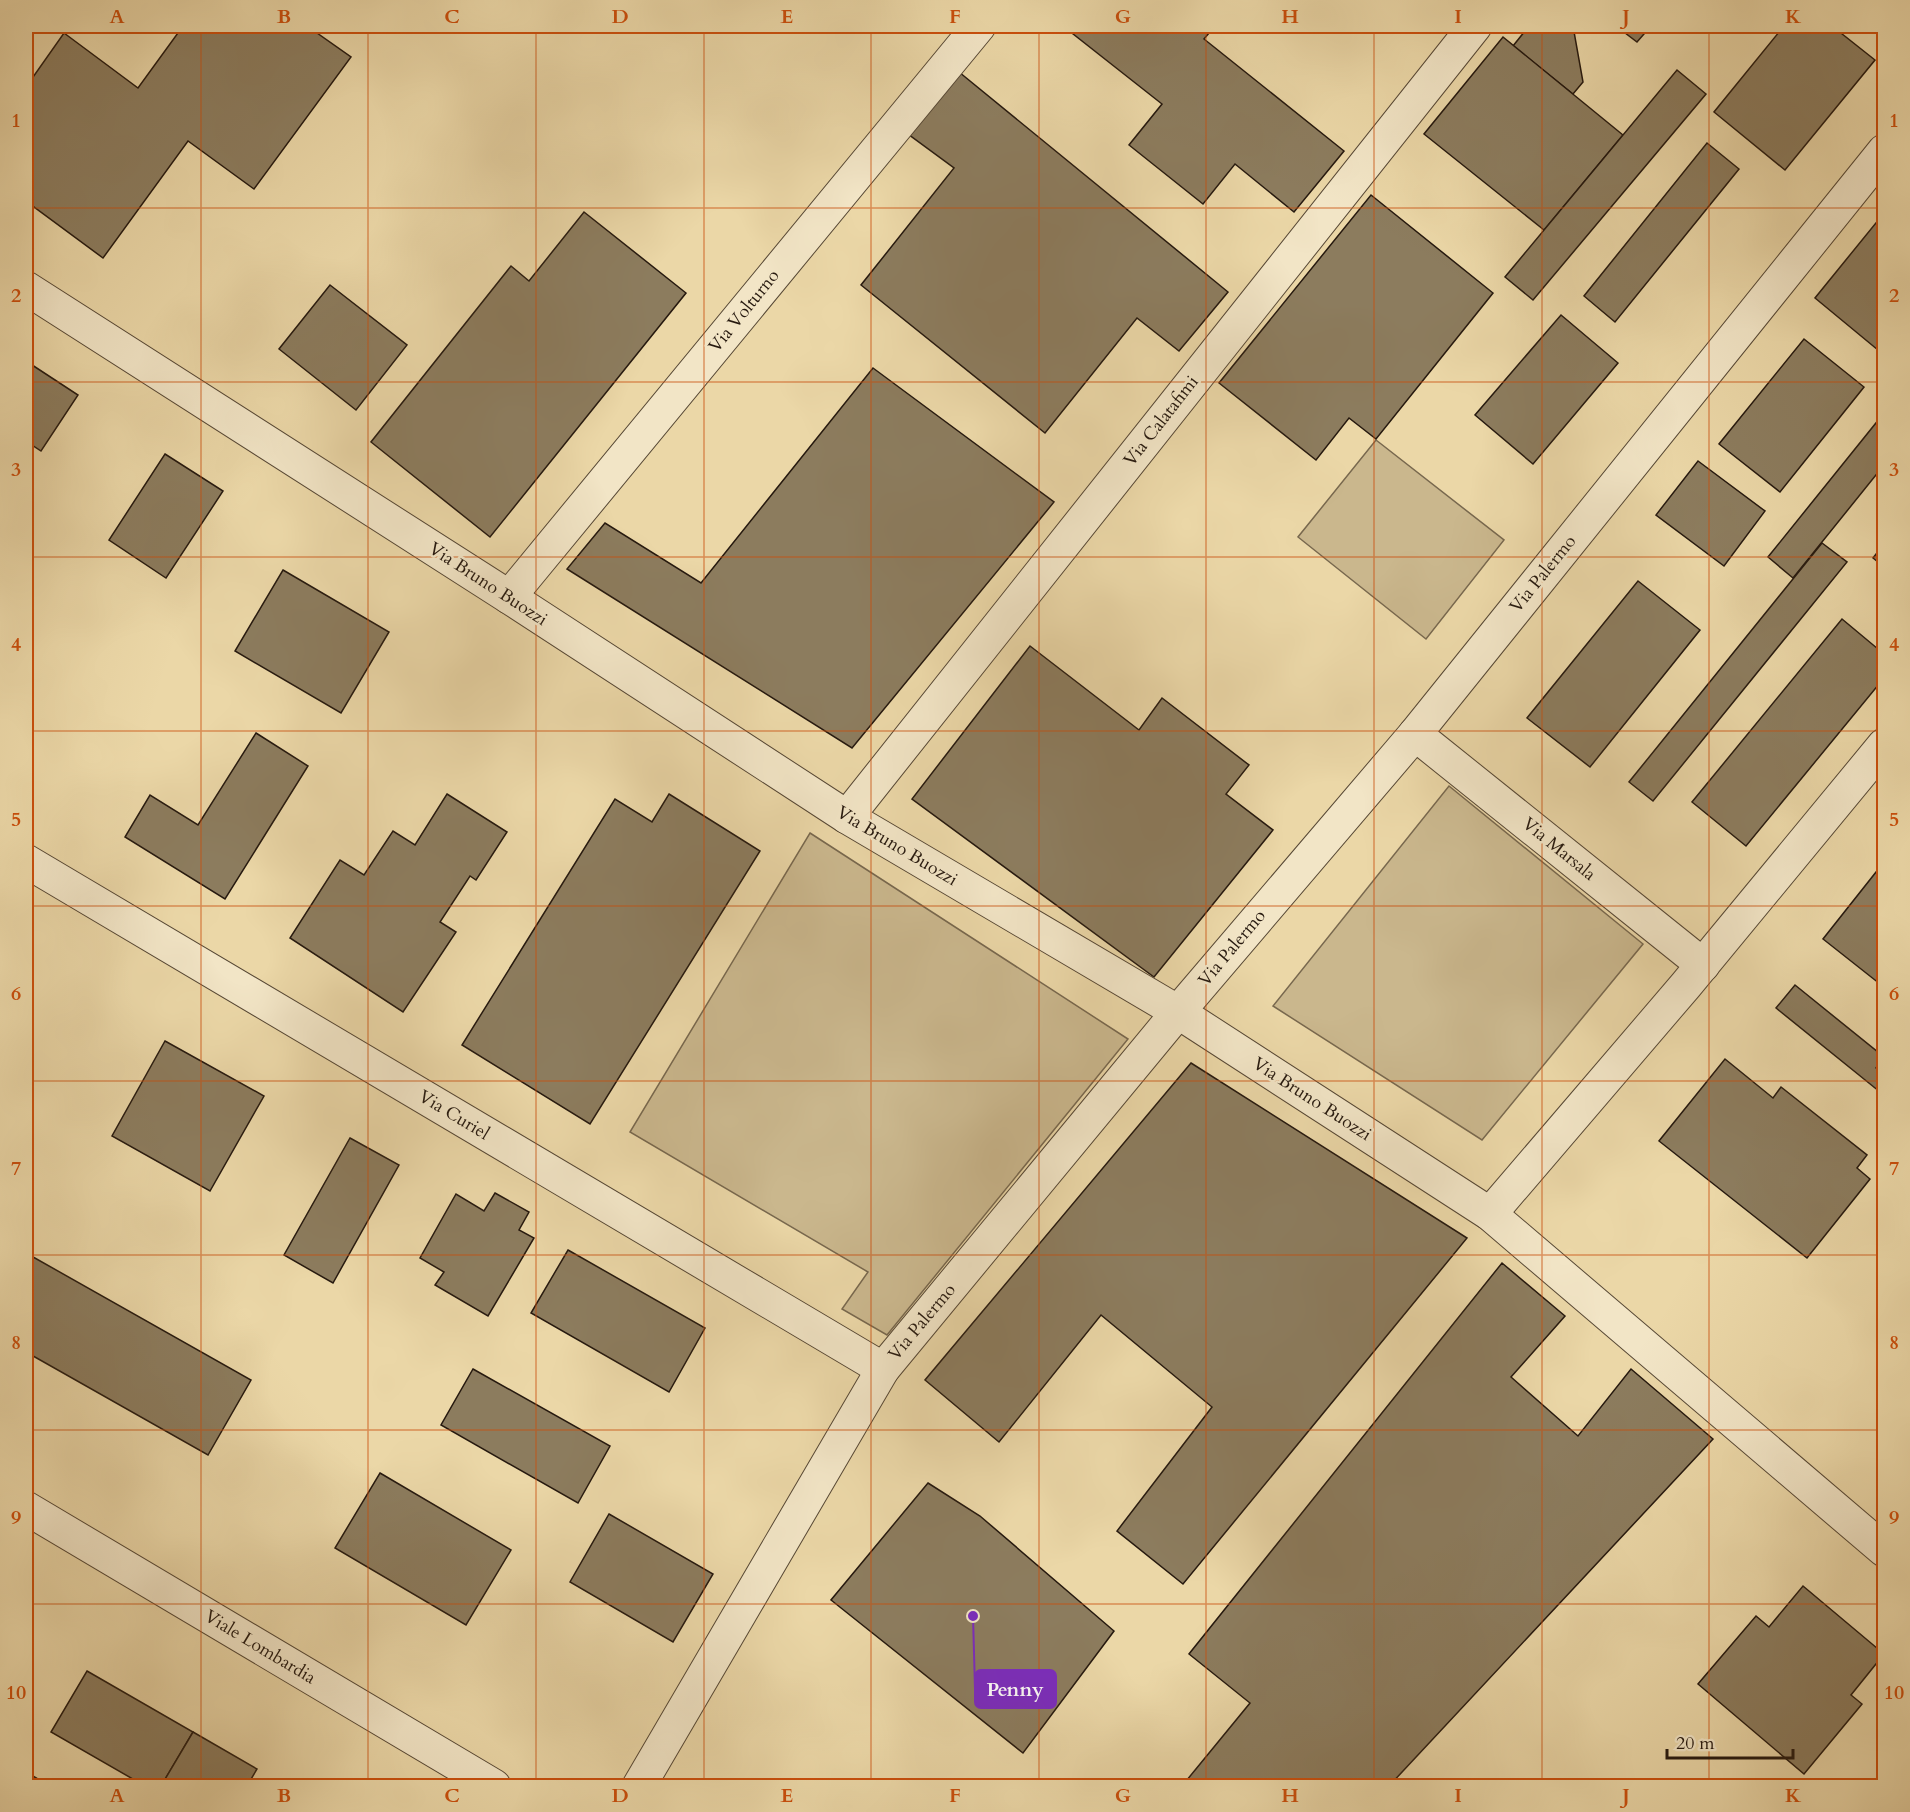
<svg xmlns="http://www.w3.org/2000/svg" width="1910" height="1812" font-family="Cardo,serif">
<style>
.green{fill:#cab78d;stroke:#78684e;stroke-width:1.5}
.building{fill:#8c7c5e;stroke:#26190f;stroke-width:1.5}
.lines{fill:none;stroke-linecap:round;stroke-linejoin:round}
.minor-casing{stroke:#574835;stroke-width:35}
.minor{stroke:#f2e5c6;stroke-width:33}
.grid{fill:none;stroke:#cb4f0c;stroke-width:1.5;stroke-opacity:0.55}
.labels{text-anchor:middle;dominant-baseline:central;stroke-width:5;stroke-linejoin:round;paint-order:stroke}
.street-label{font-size:18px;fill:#26190f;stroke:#f2e5c6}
.leader{fill:none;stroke:#7b2cbf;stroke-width:2}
.callout-dot{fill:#7b2cbf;stroke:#f2e5c6;stroke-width:2}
.callout{fill:#7b2cbf;stroke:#7b2cbf;stroke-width:2}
.callout-label{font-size:20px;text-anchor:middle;font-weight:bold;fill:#fff}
.neatline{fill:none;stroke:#cb4f0c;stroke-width:2}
.grid-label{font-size:20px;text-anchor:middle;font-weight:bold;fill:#cb4f0c}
</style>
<rect width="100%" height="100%" fill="#ebd7a7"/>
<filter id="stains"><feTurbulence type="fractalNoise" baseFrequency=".00333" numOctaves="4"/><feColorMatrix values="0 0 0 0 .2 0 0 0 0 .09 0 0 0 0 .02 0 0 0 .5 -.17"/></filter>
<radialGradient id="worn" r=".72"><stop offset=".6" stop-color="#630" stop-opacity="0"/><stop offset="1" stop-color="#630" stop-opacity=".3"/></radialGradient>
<g class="green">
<polygon points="1376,440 1504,540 1426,639 1298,537"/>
<polygon points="1449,786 1643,944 1482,1140 1273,1006"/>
<polygon points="810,833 1128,1039 887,1335 842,1309 868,1272 630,1132"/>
</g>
<g class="building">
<polygon points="183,26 307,26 351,57 254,189 188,141 103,258 26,201 26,87 64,33 138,88"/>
<polygon points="1063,26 1215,26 1204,39 1344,151 1294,212 1235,164 1203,204 1129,145 1162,104"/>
<polygon points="1529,26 1573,26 1583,82 1573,94 1513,46"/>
<polygon points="1616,26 1651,26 1637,42"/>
<polygon points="1784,26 1832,26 1875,60 1785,170 1714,112"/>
<polygon points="1503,37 1623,135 1544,230 1424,134"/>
<polygon points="1677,70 1706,94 1533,300 1505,277"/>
<polygon points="959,72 1228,292 1179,351 1137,318 1045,433 861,285 954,168 908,134"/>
<polygon points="1707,143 1739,169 1615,322 1584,296"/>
<polygon points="1371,195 1493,293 1376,439 1349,418 1316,460 1219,383"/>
<polygon points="584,212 686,293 490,537 371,442 511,266 529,281"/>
<polygon points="1884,213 1884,355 1815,298"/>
<polygon points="330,285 407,345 356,410 279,349"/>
<polygon points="1561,315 1618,363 1533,464 1475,415"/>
<polygon points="1804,339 1864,387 1780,492 1719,444"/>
<polygon points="26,361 78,395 41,451 26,441"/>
<polygon points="873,368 1054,502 852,748 567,569 605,523 701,583"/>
<polygon points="1884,413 1884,465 1793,578 1768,557"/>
<polygon points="165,454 223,491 166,578 109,540"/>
<polygon points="1698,461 1765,511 1724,566 1656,515"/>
<polygon points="1822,543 1847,562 1653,801 1629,782"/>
<polygon points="1884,544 1884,567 1873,558"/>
<polygon points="283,570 389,632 341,713 235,651"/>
<polygon points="1638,581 1700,630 1590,767 1527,718"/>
<polygon points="1842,619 1884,654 1884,678 1746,846 1692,802"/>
<polygon points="1030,646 1139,730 1162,698 1249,765 1226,794 1273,830 1154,977 912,799"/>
<polygon points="256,733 308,766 225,899 125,837 150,795 198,825"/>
<polygon points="447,794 507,832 476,880 470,876 440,922 456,932 403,1012 290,938 340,860 364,875 393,831 415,845"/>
<polygon points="669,794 760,851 590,1124 462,1045 615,799 652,822"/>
<polygon points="1884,862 1884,978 1880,984 1823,939"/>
<polygon points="1795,985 1884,1057 1876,1068 1884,1075 1884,1086 1880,1092 1776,1008"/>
<polygon points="165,1041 264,1096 210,1191 112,1136"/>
<polygon points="1725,1059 1773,1098 1781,1087 1867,1155 1857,1168 1870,1179 1807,1258 1659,1141"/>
<polygon points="1191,1063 1467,1238 1183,1584 1117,1531 1212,1407 1101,1315 999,1442 925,1380"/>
<polygon points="350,1138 399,1165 333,1283 284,1255"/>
<polygon points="495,1193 529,1212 519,1230 534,1238 488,1316 435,1285 444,1272 420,1258 456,1194 484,1211"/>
<polygon points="568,1250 705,1328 669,1392 531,1313"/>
<polygon points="26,1253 251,1380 208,1455 26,1352"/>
<polygon points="1502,1263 1565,1316 1511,1377 1578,1436 1631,1369 1713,1439 1389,1786 1182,1786 1250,1703 1189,1654"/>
<polygon points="473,1369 610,1446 578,1503 441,1425"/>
<polygon points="380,1473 511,1550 466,1625 335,1548"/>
<polygon points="928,1483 980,1516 1114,1631 1023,1753 831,1600"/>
<polygon points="609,1514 713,1574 673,1642 570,1582"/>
<polygon points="1803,1586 1884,1654 1851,1695 1862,1704 1804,1774 1698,1684 1756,1616 1769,1627"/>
<polygon points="87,1671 193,1732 161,1786 145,1786 51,1732"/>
<polygon points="193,1732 257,1769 247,1786 161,1786"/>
<polygon points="26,1772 50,1786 26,1786"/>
</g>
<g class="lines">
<g class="minor-casing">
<g id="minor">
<polyline points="26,288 509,597 847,817 1178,1012 1490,1214 1884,1550"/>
<polyline points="509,597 979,26"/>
<polyline points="1415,734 1703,965"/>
<polyline points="847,817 1475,26"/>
<polyline points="26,861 883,1369"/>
<polyline points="1490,1214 1686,985 1884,745"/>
<polyline points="26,1508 494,1786"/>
<polyline points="639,1786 883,1369 1178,1012 1415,734 1884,151"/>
</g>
</g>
<use href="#minor" class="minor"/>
</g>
<path class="grid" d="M201 26V1786M368 26V1786M536 26V1786M704 26V1786M871 26V1786M1039 26V1786M1206 26V1786M1374 26V1786M1542 26V1786M1709 26V1786M26 208H1884M26 382H1884M26 557H1884M26 731H1884M26 906H1884M26 1081H1884M26 1255H1884M26 1430H1884M26 1604H1884"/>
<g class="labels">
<g class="street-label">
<text transform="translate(744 311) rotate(-51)">Via Volturno</text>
<text transform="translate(1161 421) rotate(-52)">Via Calatafimi</text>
<text transform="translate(1543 574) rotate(-51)">Via Palermo</text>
<text transform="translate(488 584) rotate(33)">Via Bruno Buozzi</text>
<text transform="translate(897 846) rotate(31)">Via Bruno Buozzi</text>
<text transform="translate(1559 849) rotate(39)">Via Marsala</text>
<text transform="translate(1232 948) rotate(-50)">Via Palermo</text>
<text transform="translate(1312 1099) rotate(33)">Via Bruno Buozzi</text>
<text transform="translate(454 1115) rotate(31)">Via Curiel</text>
<text transform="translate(922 1322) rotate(-50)">Via Palermo</text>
<text transform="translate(260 1647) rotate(31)">Viale Lombardia</text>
</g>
</g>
<path class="leader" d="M973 1616L975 1689"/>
<circle class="callout-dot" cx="973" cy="1616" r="6"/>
<rect class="callout" x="975" y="1670" width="81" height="38" rx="6"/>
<g class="callout-label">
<text x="1015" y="1696">Penny</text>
</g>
<rect width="1910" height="1812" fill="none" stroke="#ebd7a7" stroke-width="66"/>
<path d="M1667 1749v9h126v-9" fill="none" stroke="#26190f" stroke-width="3"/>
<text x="1676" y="1749" font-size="18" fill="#26190f" stroke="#f2e5c6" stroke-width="4.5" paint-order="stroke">20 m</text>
<rect x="33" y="33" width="1844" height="1746" class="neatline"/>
<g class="grid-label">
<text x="117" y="23">A</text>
<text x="284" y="23">B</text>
<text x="452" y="23">C</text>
<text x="620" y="23">D</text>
<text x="787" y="23">E</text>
<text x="955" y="23">F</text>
<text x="1123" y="23">G</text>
<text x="1290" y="23">H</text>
<text x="1458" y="23">I</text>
<text x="1626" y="23">J</text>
<text x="1793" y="23">K</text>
<text x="16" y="127">1</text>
<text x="1894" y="127">1</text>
<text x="16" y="302">2</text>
<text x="1894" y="302">2</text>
<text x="16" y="476">3</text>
<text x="1894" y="476">3</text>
<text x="16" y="651">4</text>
<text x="1894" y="651">4</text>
<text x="16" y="826">5</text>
<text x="1894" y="826">5</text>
<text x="16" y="1000">6</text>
<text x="1894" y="1000">6</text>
<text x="16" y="1175">7</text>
<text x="1894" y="1175">7</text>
<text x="16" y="1349">8</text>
<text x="1894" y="1349">8</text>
<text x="16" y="1524">9</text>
<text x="1894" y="1524">9</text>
<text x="16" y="1699">10</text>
<text x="1894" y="1699">10</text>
<text x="117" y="1802">A</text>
<text x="284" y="1802">B</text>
<text x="452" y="1802">C</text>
<text x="620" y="1802">D</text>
<text x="787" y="1802">E</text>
<text x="955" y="1802">F</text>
<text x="1123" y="1802">G</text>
<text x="1290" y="1802">H</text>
<text x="1458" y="1802">I</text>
<text x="1626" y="1802">J</text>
<text x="1793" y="1802">K</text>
</g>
<rect width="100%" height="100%" filter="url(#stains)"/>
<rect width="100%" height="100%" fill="url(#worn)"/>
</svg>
